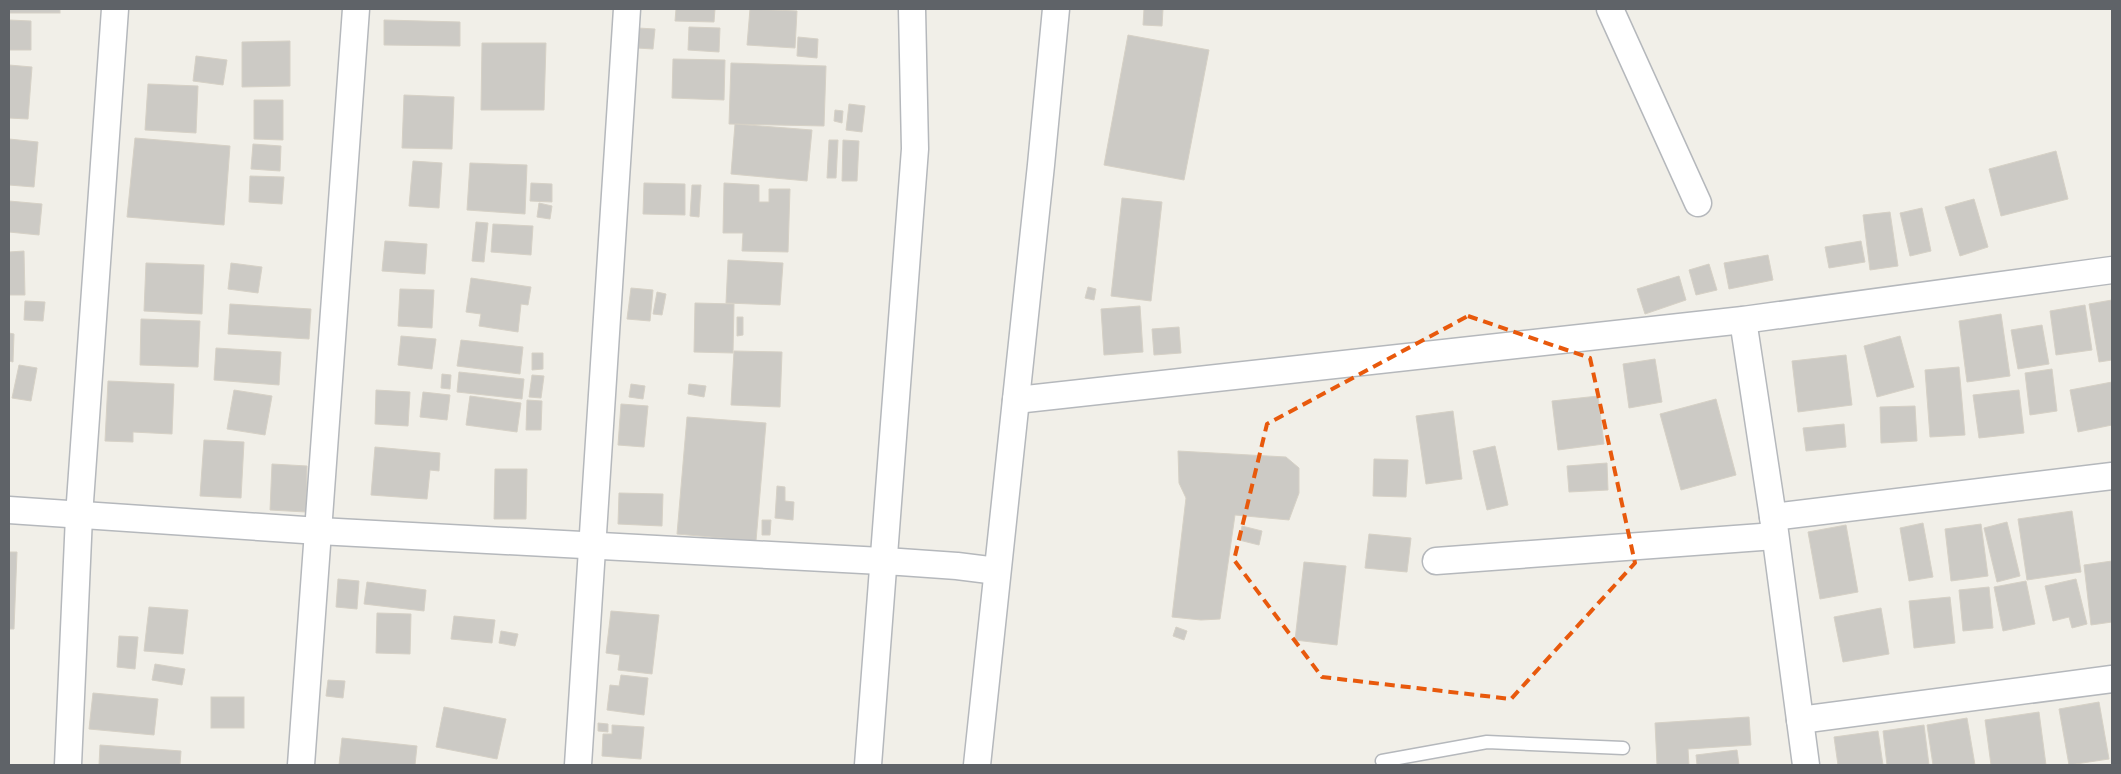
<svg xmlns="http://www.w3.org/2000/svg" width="2121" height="774" font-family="'Noto Sans',sans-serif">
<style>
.building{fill:#cccac5;stroke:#d6d1c6}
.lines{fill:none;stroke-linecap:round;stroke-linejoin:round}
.lane-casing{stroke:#b5b8bc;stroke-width:15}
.street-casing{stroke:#b5b8bc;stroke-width:29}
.lane{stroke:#fff;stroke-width:12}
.street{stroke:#fff;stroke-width:26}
.marked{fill:none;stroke:#e8590c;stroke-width:4;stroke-dasharray:10 6;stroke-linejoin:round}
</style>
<rect width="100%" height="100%" fill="#f1efe8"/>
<g class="building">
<rect x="9" y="9" width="51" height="4"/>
<polygon points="676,9 715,9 714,22 675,21"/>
<polygon points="750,9 797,11 795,48 747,45"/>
<polygon points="1144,9 1163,9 1162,26 1143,25"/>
<polygon points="9,20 31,21 31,50 9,50"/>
<polygon points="384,20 460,22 460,46 384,45"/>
<polygon points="689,27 720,28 719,52 688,50"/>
<polygon points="638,28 655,29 653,49 637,48"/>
<polygon points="1128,35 1209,50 1184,180 1104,165"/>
<polygon points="798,37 818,39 817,58 797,56"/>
<polygon points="290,41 290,86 242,87 242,42"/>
<polygon points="482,43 546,43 544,110 481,110"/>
<polygon points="196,56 227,60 223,85 193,81"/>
<polygon points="673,59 725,60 724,100 672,98"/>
<polygon points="731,63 826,66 824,126 729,124"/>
<polygon points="9,65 32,67 28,119 9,118"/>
<polygon points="148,84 198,86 196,133 145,130"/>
<polygon points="404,95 454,97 452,149 402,148"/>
<polygon points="254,100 283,100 283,140 254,139"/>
<polygon points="849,104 865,106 862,132 846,130"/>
<polygon points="835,110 843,111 842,123 834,121"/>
<polygon points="735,124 812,130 807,181 731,174"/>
<polygon points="135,138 230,146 224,225 127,217"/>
<polygon points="9,139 38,142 34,187 9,185"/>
<polygon points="829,140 838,140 836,178 827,178"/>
<polygon points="843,140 859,141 857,181 842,181"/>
<polygon points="253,144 281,146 280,171 251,169"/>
<polygon points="2056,151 2068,199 2001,216 1989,169"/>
<polygon points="413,161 442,163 439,208 409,206"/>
<polygon points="470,163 527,165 525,214 467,210"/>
<polygon points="250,176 284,177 282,204 249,202"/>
<polygon points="531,183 552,184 552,202 530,201"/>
<polygon points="644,183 685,184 685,215 643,214"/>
<polygon points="724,183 759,185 759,202 769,202 769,189 790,189 788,252 742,251 743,233 723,233"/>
<polygon points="692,185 701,185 699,217 690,216"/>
<polygon points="1122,198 1162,202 1151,301 1111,296"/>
<polygon points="1974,199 1988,247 1960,256 1945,207"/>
<polygon points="9,201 42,204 39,235 9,232"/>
<polygon points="539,203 552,206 550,219 537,217"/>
<polygon points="1922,208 1931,251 1910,256 1900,213"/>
<polygon points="1890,212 1898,266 1870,270 1863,215"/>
<polygon points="476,222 488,223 484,262 472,261"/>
<polygon points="493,224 533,226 531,255 491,252"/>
<polygon points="385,241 427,244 425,274 382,271"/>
<polygon points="1861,241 1865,262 1829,268 1825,247"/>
<polygon points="24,251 25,295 9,295 9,252"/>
<polygon points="1768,255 1773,280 1729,289 1724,263"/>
<polygon points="728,260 783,263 780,305 726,303"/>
<polygon points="146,263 204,265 202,314 144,311"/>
<polygon points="231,263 262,267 258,293 228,289"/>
<polygon points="1709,264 1717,290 1696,295 1689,270"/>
<polygon points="1679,276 1686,300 1645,314 1637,289"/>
<polygon points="471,278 531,287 528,305 521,304 518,332 479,326 481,314 466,312"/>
<polygon points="1088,287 1096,289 1094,300 1085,298"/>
<polygon points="631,288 653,290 650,321 627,319"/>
<polygon points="400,289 434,290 432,328 398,326"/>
<polygon points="657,292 666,294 662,315 653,314"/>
<polygon points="2112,300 2112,360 2099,362 2089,304"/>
<polygon points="25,301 45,302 43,321 24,320"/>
<polygon points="695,303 734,304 733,353 694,352"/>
<polygon points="230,304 311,309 309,339 228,334"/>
<polygon points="2085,305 2092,350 2056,355 2050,311"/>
<polygon points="1140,306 1143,352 1104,355 1101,309"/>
<polygon points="2001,314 2010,376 1967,382 1959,321"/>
<polygon points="737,317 743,317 743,335 737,336"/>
<polygon points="141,319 200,321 198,367 140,365"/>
<polygon points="2042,325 2049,364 2018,369 2011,330"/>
<polygon points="1179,327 1181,353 1154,355 1152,329"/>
<polygon points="9,333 14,334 13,362 9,361"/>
<polygon points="401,336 436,339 432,369 398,365"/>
<polygon points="1900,336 1914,387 1877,397 1864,346"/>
<polygon points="461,340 523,347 520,374 457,366"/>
<polygon points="216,348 281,352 279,385 214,380"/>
<polygon points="734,351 782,352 780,407 731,405"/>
<polygon points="532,353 543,353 543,369 532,370"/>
<polygon points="1846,355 1852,405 1798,412 1792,361"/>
<polygon points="1655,359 1662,402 1629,408 1623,364"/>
<polygon points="19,365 37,368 31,401 12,398"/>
<polygon points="1959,367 1965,435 1930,437 1925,370"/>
<polygon points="2052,369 2057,411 2030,415 2025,373"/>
<polygon points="459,372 524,379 522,399 457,392"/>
<polygon points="442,374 451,375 450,389 441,388"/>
<polygon points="532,375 544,376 541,398 529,397"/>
<polygon points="108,381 174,384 172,434 133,432 133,442 105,441"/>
<polygon points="2112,382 2112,425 2078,432 2070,390"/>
<polygon points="631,384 645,386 643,399 629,397"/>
<polygon points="689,384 706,386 704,397 688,394"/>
<polygon points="234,390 272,396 265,435 227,429"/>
<polygon points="376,390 410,392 408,426 375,424"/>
<polygon points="2019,390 2024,433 1979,438 1973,395"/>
<polygon points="423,392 450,395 447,420 420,417"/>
<polygon points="470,396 521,403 517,432 466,425"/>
<polygon points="1598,396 1604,444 1558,450 1552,401"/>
<polygon points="1716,399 1736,475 1681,490 1660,414"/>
<polygon points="527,400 542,401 541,430 526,430"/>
<polygon points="621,404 648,406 644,447 618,445"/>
<polygon points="1915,406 1917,441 1881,443 1880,407"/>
<polygon points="1453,411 1462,479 1426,484 1416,416"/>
<polygon points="687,417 766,423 756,541 677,534"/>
<polygon points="1844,424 1846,447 1806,451 1803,428"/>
<polygon points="204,440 244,442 241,498 200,496"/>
<polygon points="1495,446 1508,505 1487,510 1473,451"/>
<polygon points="375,447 440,453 439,471 430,470 427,499 371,495"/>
<polygon points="1178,451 1286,457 1299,468 1299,493 1289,520 1235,515 1220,619 1201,620 1172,617 1186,498 1179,483"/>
<polygon points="1374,459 1408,460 1406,497 1373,496"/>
<polygon points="1607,463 1608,490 1569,492 1567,466"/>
<polygon points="272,464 307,466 306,512 270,510"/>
<polygon points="495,469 527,469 526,519 494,519"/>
<polygon points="777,486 785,487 785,501 794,502 793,520 775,518"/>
<polygon points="619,493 663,494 662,526 618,524"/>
<polygon points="2072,511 2081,572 2027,580 2018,519"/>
<polygon points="762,520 771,520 770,535 762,535"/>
<polygon points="2007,522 2020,576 1997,582 1984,528"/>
<polygon points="1923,523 1933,577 1909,581 1900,528"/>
<polygon points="1981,524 1988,576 1951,581 1945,529"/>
<polygon points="1846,525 1858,592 1820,599 1808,532"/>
<polygon points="1242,526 1262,531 1259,545 1239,540"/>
<polygon points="1369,534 1411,538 1407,572 1365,568"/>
<polygon points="9,552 17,552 14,629 9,629"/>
<polygon points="2112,561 2112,622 2091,625 2084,565"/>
<polygon points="1304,562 1346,566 1337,645 1295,640"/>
<polygon points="338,579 359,581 357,609 336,607"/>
<polygon points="2076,579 2087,624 2072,628 2069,617 2053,621 2045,586"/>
<polygon points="2026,581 2035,624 2003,631 1994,587"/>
<polygon points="367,582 426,590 424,611 364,604"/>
<polygon points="1989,587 1993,628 1963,631 1959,590"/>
<polygon points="1950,597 1955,643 1914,648 1909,601"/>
<polygon points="149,607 188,610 183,654 144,651"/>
<polygon points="1881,608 1889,654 1843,662 1834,617"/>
<polygon points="611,611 659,615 652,674 618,670 620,655 606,653"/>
<polygon points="377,613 411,614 410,654 376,653"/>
<polygon points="454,616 495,620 492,643 451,639"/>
<polygon points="1176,627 1187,631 1184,640 1173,636"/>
<polygon points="501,631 518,634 515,646 499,643"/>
<polygon points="119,636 138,637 135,669 117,667"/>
<polygon points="155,664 185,669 182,685 152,680"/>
<polygon points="621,675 648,678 644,715 607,710 610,685 619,686"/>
<polygon points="328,680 345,681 343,698 326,696"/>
<polygon points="93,693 158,699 154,735 89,729"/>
<rect x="211" y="697" width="33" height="31"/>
<polygon points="2099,702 2109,759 2069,765 2059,709"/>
<polygon points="444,707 506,719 497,759 436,747"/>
<polygon points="2039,712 2046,765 1991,765 1985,720"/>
<polygon points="1749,717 1751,745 1688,749 1689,765 1657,765 1655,723"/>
<polygon points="1967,718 1975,765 1933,765 1927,725"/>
<polygon points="598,723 608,724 608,732 598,731"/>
<polygon points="612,725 644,727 641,759 602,756 603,734 612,734"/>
<polygon points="1924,725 1929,765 1887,765 1883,731"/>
<polygon points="1878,731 1883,765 1838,765 1834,737"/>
<polygon points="342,738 417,746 415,765 339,765"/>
<polygon points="100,745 181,751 180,765 99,765"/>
<polygon points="1737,750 1739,765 1697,765 1696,755"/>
</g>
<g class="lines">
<g class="lane-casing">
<polyline id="lane" points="1382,761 1487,742 1623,748"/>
</g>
<g class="street-casing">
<g id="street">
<polyline points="1610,9 1698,203"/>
<polyline points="1743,320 1773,517 1806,765"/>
<polyline points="1016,400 1743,320 2112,270"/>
<polyline points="9,510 319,531 900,562 957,566 997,571"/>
<polyline points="1773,517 2112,476"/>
<polyline points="1436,561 1775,536"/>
<polyline points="1800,720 2112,679"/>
<polyline points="68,765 79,516 115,9"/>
<polyline points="301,765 356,9"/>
<polyline points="578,765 627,9"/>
<polyline points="868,765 915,149 912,9"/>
<polyline points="977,765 1041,165 1056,9"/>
</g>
</g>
<use href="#lane" class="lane"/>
<use href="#street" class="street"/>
</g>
<path class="marked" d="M1468 316 1590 358 1635 563 1511 699 1322 677 1234 560 1267 424Z"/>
<rect width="2121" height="774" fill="none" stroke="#5f6368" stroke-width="20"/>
</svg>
